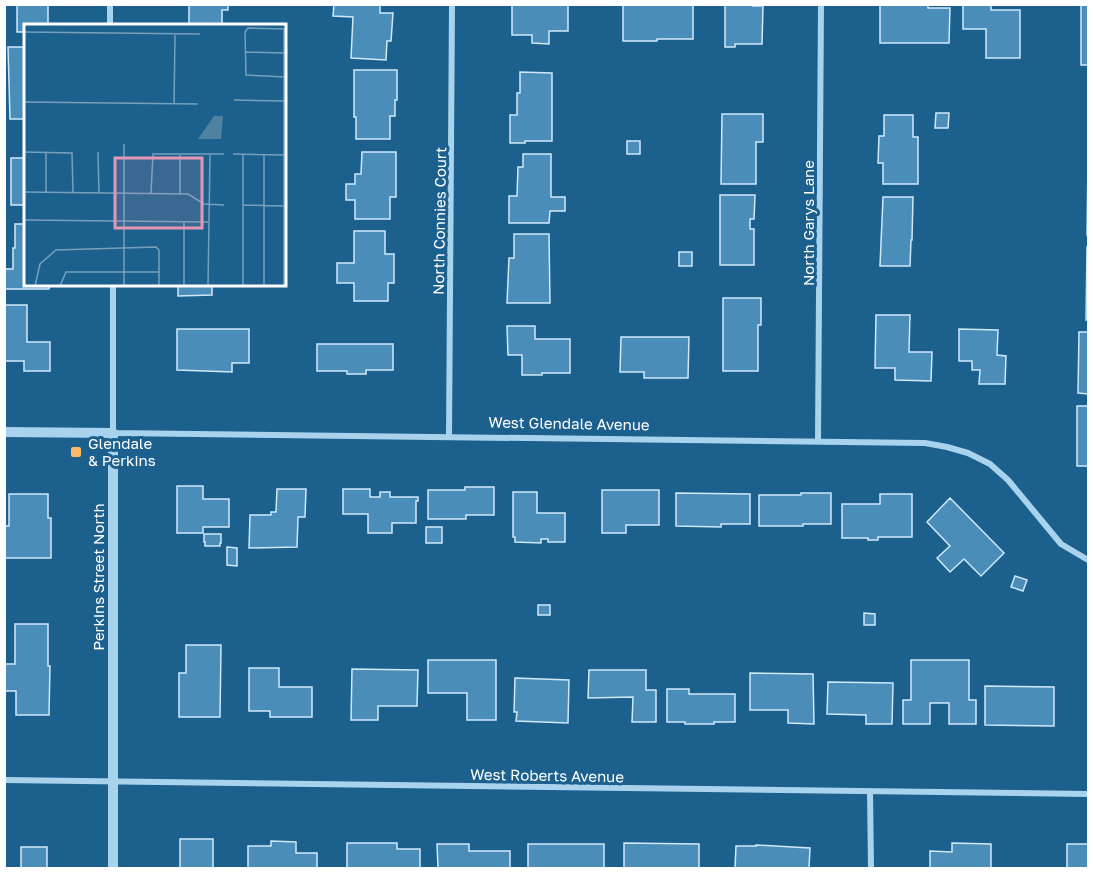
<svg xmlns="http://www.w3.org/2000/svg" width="1093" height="873" font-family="'Golos Text',sans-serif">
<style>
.building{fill:#498db8;stroke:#cfe9fa;stroke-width:1.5}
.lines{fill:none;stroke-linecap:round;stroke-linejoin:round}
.minor{stroke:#a9d3ed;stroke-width:6}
.tertiary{stroke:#a9d3ed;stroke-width:10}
.poi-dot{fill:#feb966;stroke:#1c608e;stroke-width:2}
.labels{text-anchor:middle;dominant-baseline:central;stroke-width:6;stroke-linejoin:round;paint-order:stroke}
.street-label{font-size:15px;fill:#fff;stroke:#1c608e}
.poi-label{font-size:15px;fill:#fff;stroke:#1c608e;text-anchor:start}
.inset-road{fill:none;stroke:#77a0bb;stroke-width:1.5}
.view{fill:#e497b5;fill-opacity:0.15;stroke:#e497b5;stroke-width:3}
.inset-edge{fill:none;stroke:#fff;stroke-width:3}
</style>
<rect width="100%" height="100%" fill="#1c608e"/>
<g class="building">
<polygon points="17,4 48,4 48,26 26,26 26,32 17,32"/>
<polygon points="189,4 228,4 228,10 222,10 222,26 189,26"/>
<polygon points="334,4 380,4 380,13 393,13 391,41 387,41 386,60 351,58 353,17 333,16"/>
<polygon points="512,4 568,4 568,31 549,31 549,44 532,43 532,35 512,35"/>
<polygon points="623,4 693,5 693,39 657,39 657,41 623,41"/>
<polygon points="725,4 753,4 753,6 763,6 762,44 735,44 735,47 725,47"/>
<polygon points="880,4 928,4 928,8 950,8 949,43 880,43"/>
<polygon points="963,4 991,4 991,10 1020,10 1020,58 986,58 986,29 963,29"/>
<rect x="1081" y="5" width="7" height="60"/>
<polygon points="8,47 26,47 26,119 10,119"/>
<polygon points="354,70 397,70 397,100 395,100 395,116 390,116 390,139 356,139 356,117 354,117"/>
<polygon points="520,72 552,73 552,141 525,141 525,143 510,143 510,115 517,115 517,93 520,93"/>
<polygon points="936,113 949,113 948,128 935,128"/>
<polygon points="722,114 763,114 763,142 756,142 756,184 721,184"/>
<polygon points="884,115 913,115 913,137 918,137 918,184 883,184 883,163 878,163 879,136 884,136"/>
<polygon points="24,134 26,134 26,205 11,205 11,158 24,158"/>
<rect x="627" y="141" width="13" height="13"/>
<polygon points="362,152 396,152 396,197 390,197 390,219 355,219 355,200 346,200 346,184 355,184 355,174 361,174"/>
<polygon points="523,154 551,154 551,197 565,197 565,211 550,211 549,223 509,223 509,196 517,196 518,167 523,167"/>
<polygon points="1088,162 1088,235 1087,235"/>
<polygon points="720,195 755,195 754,219 750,219 750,229 754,229 754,265 720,265"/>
<polygon points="883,197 913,197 912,240 911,240 910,266 880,266"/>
<polygon points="15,224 26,224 26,285 49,285 49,289 4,289 4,269 13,269 13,248 15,248"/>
<polygon points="354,231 385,231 385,254 394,254 394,283 388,283 388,301 354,301 354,283 337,283 337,263 354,263"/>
<polygon points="514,234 549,234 550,303 507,303 509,258 514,258"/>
<polygon points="1087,247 1088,247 1088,320 1086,320"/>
<rect x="679" y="252" width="13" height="14"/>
<polygon points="178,285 212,285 212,295 178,296"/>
<polygon points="723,298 761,298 761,325 758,325 758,371 723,371"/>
<polygon points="4,305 27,305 27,342 50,342 50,371 24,371 24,361 4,361"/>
<polygon points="876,315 910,315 909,352 932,352 931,381 895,380 895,368 875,368"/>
<polygon points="507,326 535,326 535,339 570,339 570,373 542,373 542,375 522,375 522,355 508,355"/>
<polygon points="177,329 249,329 249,363 232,363 232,372 177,370"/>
<polygon points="959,329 998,330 997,355 1006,356 1005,384 979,384 980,370 972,370 972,361 959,361"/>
<polygon points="1079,332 1088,332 1088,394 1078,393"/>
<polygon points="621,337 689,337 688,378 644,378 644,372 620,372"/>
<polygon points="317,344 393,344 393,370 366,370 366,374 347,374 347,371 317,371"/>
<rect x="1077" y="406" width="11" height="60"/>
<polygon points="177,486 203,486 203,499 229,499 229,527 203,527 203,533 177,533"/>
<polygon points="465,487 494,487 494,515 466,515 466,519 428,519 428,490 465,490"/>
<polygon points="277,489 306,489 305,517 298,517 297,547 249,548 250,515 271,515 271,512 276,512"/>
<polygon points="343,489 370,489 370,497 380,497 380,492 390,492 390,497 418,497 418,501 416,501 416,523 392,523 392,533 368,533 368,514 343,514"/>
<polygon points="602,490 659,490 659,525 626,525 626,533 602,533"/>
<polygon points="513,492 537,492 537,513 565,513 565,542 548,542 548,539 541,539 541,543 515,542 515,537 513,537"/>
<polygon points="676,493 750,494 750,524 721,524 721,527 676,526"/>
<polygon points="801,493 831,493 831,524 803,524 803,526 759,526 759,495 801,495"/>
<polygon points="9,494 48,494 48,518 51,518 51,558 4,558 4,526 9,526"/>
<polygon points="880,494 912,494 912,537 878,537 878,540 868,540 868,538 842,538 842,504 880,504"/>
<polygon points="950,498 1004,553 981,576 964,559 950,572 937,558 950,546 927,522"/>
<rect x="426" y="527" width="16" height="16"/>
<polygon points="204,534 221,534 221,543 220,543 220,546 205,546 205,542 204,542"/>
<polygon points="227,547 237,548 237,566 227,565"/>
<polygon points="1015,576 1027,580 1023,591 1011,587"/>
<rect x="538" y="605" width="12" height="10"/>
<polygon points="864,613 875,614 875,625 864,625"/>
<polygon points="15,624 48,624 48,666 50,666 49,715 16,715 16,691 4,691 4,664 15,664"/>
<polygon points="186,645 221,645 220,717 179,717 179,673 186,673"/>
<polygon points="428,660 496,660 496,720 467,720 467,693 428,693"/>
<polygon points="911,660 969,660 969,700 976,700 976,724 949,724 949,703 930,703 930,724 903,724 903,700 911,700"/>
<polygon points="249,668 279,668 279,687 312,687 312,717 270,717 270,711 249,711"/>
<polygon points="352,669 418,670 417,706 378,706 378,720 351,720"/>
<polygon points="589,670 646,670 646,690 656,690 656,722 632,722 633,697 588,698"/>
<polygon points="750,673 813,674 814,724 788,723 788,710 750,710"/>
<polygon points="515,678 569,680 568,723 516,721 517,712 514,712"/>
<polygon points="828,682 893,683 892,724 866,724 866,715 827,714"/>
<polygon points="985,686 1054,687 1054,726 985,725"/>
<polygon points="667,689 689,689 689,694 735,694 735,722 714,722 714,724 685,724 685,722 667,722"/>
<rect x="180" y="839" width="33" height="29"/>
<polygon points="271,841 296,842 296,853 317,853 317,868 248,868 248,846 271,846"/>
<polygon points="347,843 397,843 397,849 420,849 420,868 347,868"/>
<polygon points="624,843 699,844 699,868 624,868"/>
<polygon points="952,843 991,844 991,868 930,868 930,851 952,852"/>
<polygon points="437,844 469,844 469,851 510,851 510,868 438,868"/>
<rect x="528" y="844" width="76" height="24"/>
<rect x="1067" y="844" width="21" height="24"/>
<polygon points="756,845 810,848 809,868 735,868 736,846 756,846"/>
<rect x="21" y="847" width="26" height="21"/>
</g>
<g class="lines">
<g class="minor">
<polyline points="110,4 110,26"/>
<polyline points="113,285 113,433 925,443 947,447 968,453 990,464 1008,480 1061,544 1088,560"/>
<polyline points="449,437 452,4"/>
<polyline points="818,441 821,4"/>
<polyline points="4,780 1088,794"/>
<polyline points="870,792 871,868"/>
</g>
<polyline class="tertiary" points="4,432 113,433 113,868"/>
</g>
<rect class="poi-dot" x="70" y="446" width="12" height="12" rx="3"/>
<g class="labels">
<g class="street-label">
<text transform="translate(439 221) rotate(-89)">North Connies Court</text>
<text transform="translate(808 223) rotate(-90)">North Garys Lane</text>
<text transform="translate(569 423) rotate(1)">West Glendale Avenue</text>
<text transform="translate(98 577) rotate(-90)">Perkins Street North</text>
<text transform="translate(547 775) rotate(1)">West Roberts Avenue</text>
</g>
<g class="poi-label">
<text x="88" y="443">Glendale<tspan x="88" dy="17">&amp; Perkins</tspan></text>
</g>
</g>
<g transform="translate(24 24)">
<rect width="262" height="262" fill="#1c608e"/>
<path d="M190 92H199L197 115H174Z" fill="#4f81a0"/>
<path class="inset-road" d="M260 5V262M0 8 176 10M221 28 262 29M262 53 222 51 221 8 224 4 262 5M210 76 262 77M0 78 174 80M150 80 151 11M100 120V262M0 128 48 129 49 168M74 128 75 169M22 129V168M209 130 262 131M0 168 164 170 180 180 200 181M127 169 129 130H200M156 169V131M219 181 262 182M0 196 185 198M11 262 16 240 32 226 132 223 135 226V262M36 262 42 248H135M160 262V197M184 262 186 131M219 262V130M240 262V131"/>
<path class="view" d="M91 134H178V204H91Z"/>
<rect width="262" height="262" class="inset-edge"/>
</g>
<rect width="1093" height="873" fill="none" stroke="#ffffff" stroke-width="12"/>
</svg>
